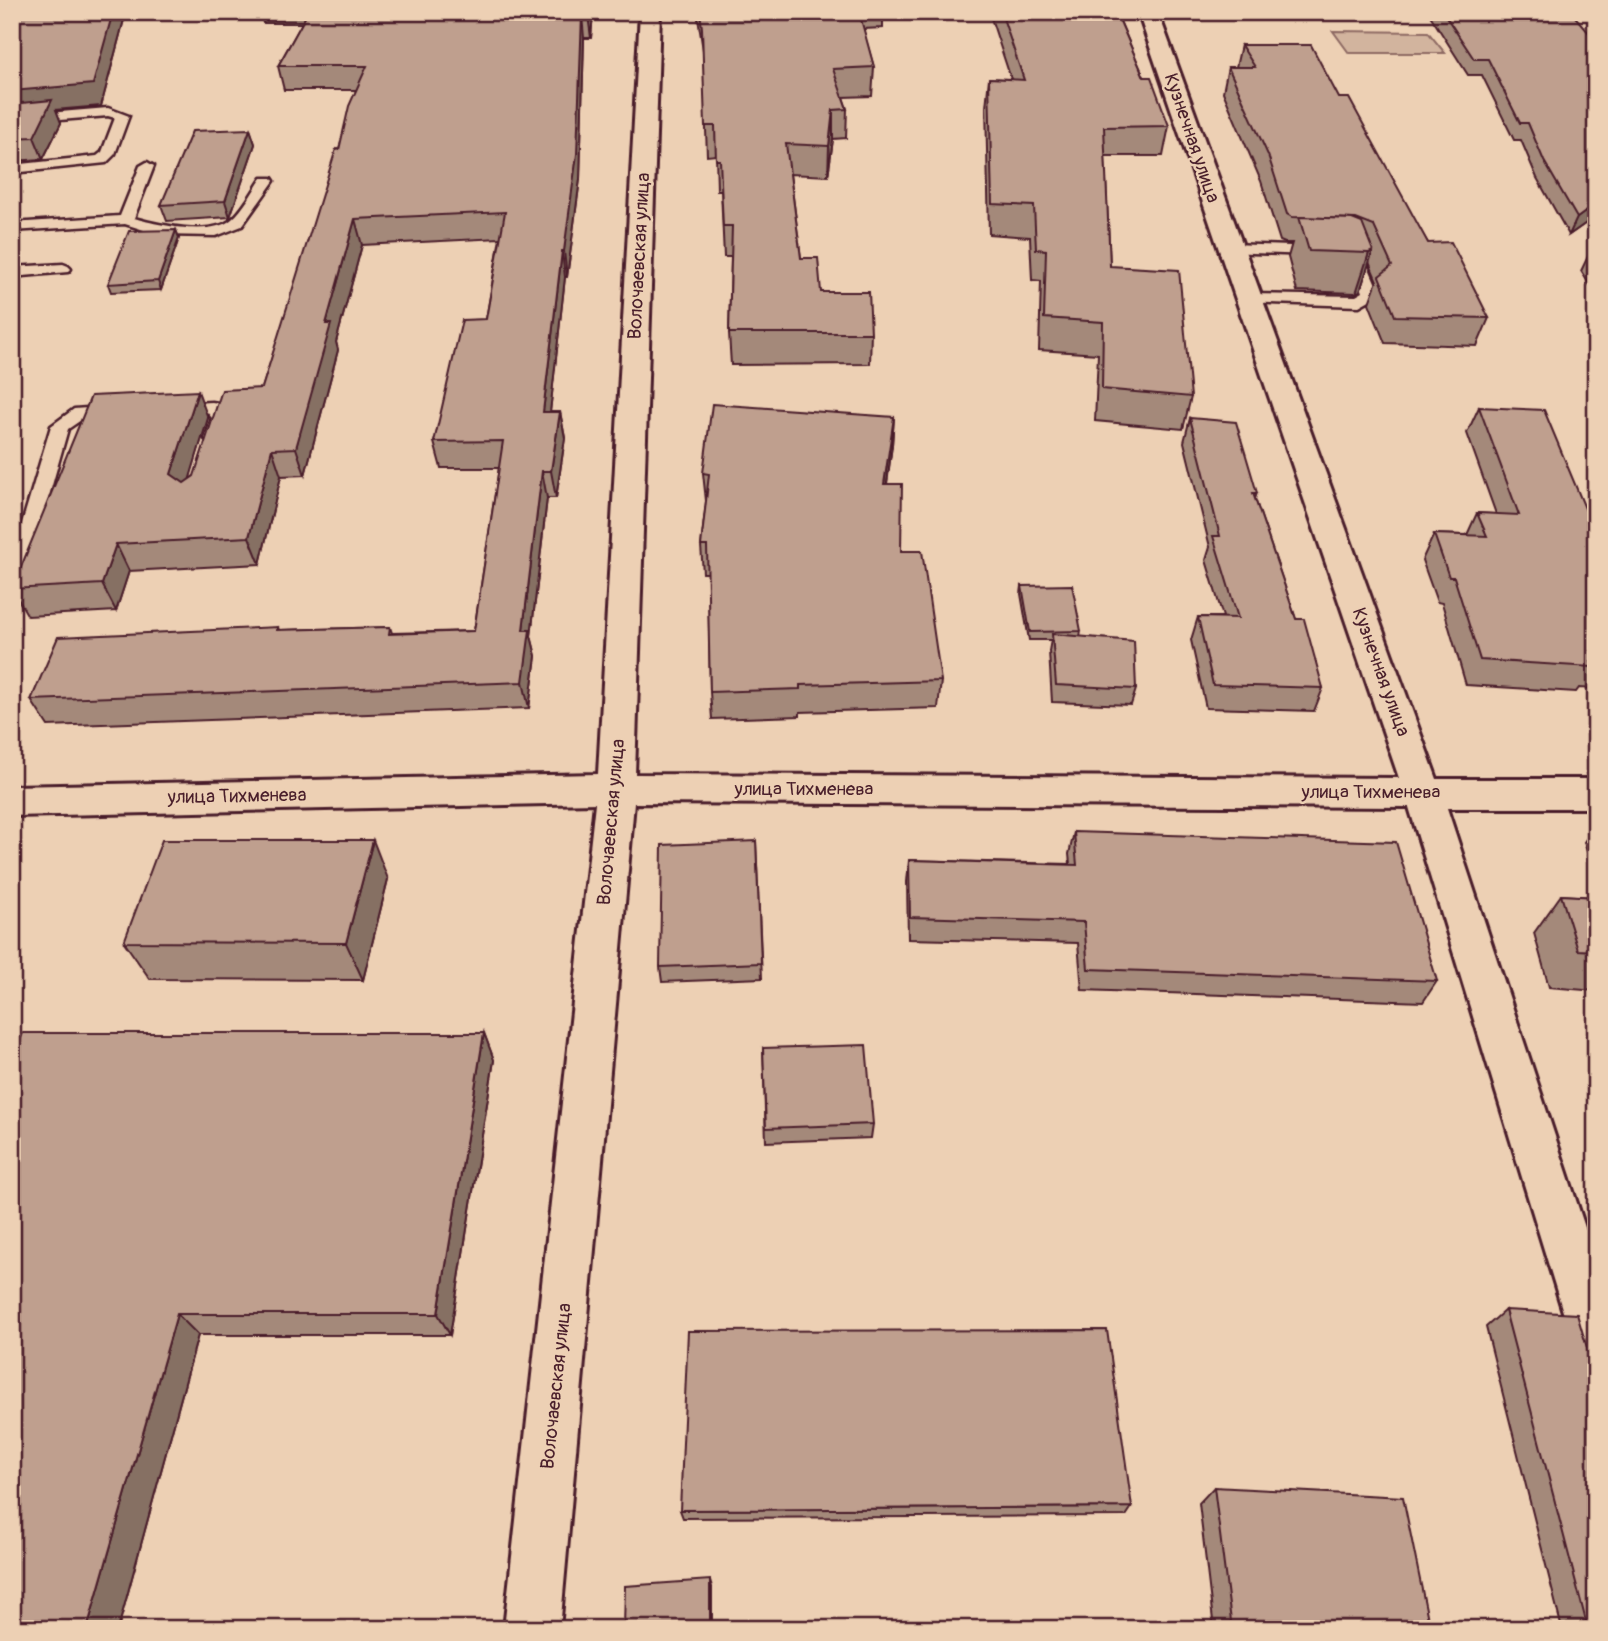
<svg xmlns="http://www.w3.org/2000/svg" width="1608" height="1641" font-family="Pangolin,sans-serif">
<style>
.green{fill:#d2b49e;stroke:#8e6a64;stroke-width:2}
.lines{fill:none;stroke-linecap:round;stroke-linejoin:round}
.lane-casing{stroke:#4a1f2b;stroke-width:5}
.street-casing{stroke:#4a1f2b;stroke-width:6}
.lane{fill:#edd0b4;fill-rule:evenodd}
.street{fill:#edd0b4;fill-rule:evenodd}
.wall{fill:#a4897a;stroke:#4a1f2b;stroke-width:2}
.shaded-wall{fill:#866f63;stroke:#4a1f2b;stroke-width:2}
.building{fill:#bf9f8e;stroke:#4a1f2b;stroke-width:2}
.labels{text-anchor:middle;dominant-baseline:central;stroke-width:5;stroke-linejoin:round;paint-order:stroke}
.street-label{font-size:19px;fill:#4a1f2b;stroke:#edd0b4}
</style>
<rect width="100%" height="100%" fill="#edd0b4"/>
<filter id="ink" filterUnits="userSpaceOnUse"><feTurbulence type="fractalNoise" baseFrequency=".0143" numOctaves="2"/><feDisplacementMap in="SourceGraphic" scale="14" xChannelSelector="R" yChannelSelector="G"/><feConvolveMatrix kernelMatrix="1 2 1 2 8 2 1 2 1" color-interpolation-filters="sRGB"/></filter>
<g filter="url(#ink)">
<polygon class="green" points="1333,31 1428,32 1445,53 1349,53"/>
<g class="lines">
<g class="lane-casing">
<g id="lane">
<polygon points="108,108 129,116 115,154 106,163 12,173 12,165 97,156 102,152 115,118 108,116 12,124 12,116"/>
<path d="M147 162 154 166 134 218C158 225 212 237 232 219 244 209 253 191 262 178H272L274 181 242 226 216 236 160 235 125 224 12 231V223L120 216 140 166Z"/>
<polygon points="1230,244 1347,248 1363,254 1380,294 1359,306 1242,302 1240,299 1242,296 1248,294 1356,296 1363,292 1351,260 1340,256 1225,252 1222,249 1225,246"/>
<polygon points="63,264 68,266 71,269 68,272 12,277 12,267"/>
<polygon points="212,402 218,403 230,417 223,439 214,444 205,439 212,418 207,412 174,414 165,409 174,404"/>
<polygon points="115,406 121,407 124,411 121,415 84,418 68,429 22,591 19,596 12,598 12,557 51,426 74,409"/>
</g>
</g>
<g class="street-casing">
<polygon id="street" points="640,12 660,12 635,774 1399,778 1138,12 1158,12 1437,779 1596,779 1596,808 1447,808 1596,1261 1596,1363 1578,1356 1571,1338 1409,807 634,803 560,1629 504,1629 595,803 12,816 12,786 598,774"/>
</g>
<use href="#lane" class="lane"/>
<use href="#street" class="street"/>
</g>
<g class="wall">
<polygon points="12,12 126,12 101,106 56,110 61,123 43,159 12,161"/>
<polygon points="260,12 593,12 591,38 584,38 580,179 567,277 565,277 550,412 560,412 565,438 556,498 547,498 531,636 536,656 529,708 48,726 31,700 278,627 279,630 390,627 392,633 474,631 499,468 441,468 434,442 486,319 500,238 362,245 336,342 338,350 305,475 281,476 260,564 129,571 116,611 28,616 12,589 208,418 189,480 194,476 262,388 339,150 356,90 284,90 278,66 302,23 263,23"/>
<polygon points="697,12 959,12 883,15 883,28 863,29 874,67 872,96 843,97 847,109 846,138 833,139 828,176 790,174 801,258 821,292 871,333 870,364 731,365 729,333 731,257 724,257 721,190 717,190 716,155 707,156 703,50"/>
<polygon points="989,12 1116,12 1144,77 1169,126 1163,156 1105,156 1110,266 1191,397 1183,429 1095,421 1098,354 1039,350 1041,281 1032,280 1030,237 989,234 986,107 989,78 1011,79"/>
<polygon points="1428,12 1571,12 1596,216 1569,235 1537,178 1521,140 1514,140 1482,75 1468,75"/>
<polygon points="1241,45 1339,98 1428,243 1489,318 1477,346 1385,343 1369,303 1377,281 1369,262 1360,291 1356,293 1297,291 1288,257 1292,243 1285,243 1280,241 1261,181 1223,92 1228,67 1236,67"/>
<polygon points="250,129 255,144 230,217 167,221 161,205"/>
<polygon points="176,230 179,238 161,290 111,292 108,284"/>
<polygon points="1592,248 1596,248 1596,295 1581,271"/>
<polygon points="1479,407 1594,530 1596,530 1596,689 1579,688 1576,692 1466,685 1442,603 1437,602 1422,560 1434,534 1467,535 1477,513 1496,514 1467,433"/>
<polygon points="894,417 892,445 887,484 901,551 941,681 938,708 800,712 800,716 712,719 710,692 708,573 703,573 701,546 706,501 703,473"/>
<polygon points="1190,418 1257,493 1255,499 1296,619 1323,688 1314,711 1206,708 1191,640 1198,617 1223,617 1206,560 1210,547 1184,442"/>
<polygon points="1022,586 1081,631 1080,637 1136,689 1131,705 1052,702 1049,651 1051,640 1029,640 1021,594"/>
<polygon points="1596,825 1596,881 1584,842"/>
<polygon points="1074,832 1437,981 1423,1002 1082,990 1078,943 908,939 907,882 909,860 1070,864 1069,854"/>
<polygon points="756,841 762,978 662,982 660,967"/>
<polygon points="388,879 363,980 150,979 124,942"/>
<polygon points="1561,895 1596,897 1596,991 1549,987 1534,933"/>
<polygon points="484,1033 494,1060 450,1335 198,1335 118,1629 12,1629 12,1059"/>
<polygon points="763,1048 873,1124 871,1138 766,1142"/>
<polygon points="1505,1310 1596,1629 1562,1629 1486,1327"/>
<polygon points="1214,1487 1430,1629 1214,1629 1199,1503"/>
<polygon points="1132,1507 1126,1516 683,1518 680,1510"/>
</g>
<g class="shaded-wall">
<polygon points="113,12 126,12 101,106 56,110 61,123 43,159 34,137 12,114 12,91"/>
<polygon points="588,12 593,12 591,38 588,15"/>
<polygon points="582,15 584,38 580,179 567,277 564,251"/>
<polygon points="833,110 833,139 828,176 829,146"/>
<polygon points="250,129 255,144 230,217 225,201"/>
<polygon points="1596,204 1596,216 1569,235 1577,218"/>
<polygon points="355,219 362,245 336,342 338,350 305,475 296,448 326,324"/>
<polygon points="176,230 179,238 161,290 158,281"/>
<polygon points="562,251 565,277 547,439 543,412"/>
<polygon points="1373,251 1360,291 1356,293 1369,253"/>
<polygon points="198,391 208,418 183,501 171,474"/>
<polygon points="560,412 565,438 556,498 551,471"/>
<polygon points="894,417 892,445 883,511 884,484"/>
<polygon points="272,449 281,476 260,564 249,537"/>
<polygon points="542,471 547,498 531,636 536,656 529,708 523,682 523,630"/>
<polygon points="116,544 129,571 116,611 102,584"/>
<polygon points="373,840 388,879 363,980 346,943"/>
<polygon points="484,1033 494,1060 450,1335 438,1314"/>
<polygon points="177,1314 198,1335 118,1629 87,1629"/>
<polygon points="710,1580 712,1587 712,1629 710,1629"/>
</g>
<g class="building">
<polygon points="12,12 113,12 93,84 12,91"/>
<polygon points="308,12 588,12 588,15 582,15 577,154 564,251 562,251 543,412 560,412 551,471 542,471 523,630 530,630 523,682 31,700 58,637 278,627 277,630 390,627 389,634 474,631 503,441 434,442 462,320 486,319 505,212 355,219 326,324 331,324 296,448 272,449 249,537 116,544 102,584 12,589 91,396 198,391 171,474 184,483 194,476 222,390 262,388 336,149 339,150 349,106 367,66 278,66"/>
<polygon points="700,12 859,12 874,67 833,69 847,109 833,110 829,146 786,144 801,258 818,258 821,292 869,292 871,333 729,333 732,226 723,226 720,160 716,160 715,126 705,126 702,28"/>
<polygon points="1001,12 1116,12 1144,77 1151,77 1169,126 1104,127 1110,266 1179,270 1191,397 1102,389 1103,322 1044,318 1046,250 1036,249 1034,206 992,204 989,78 1024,80"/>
<polygon points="1443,12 1571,12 1596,41 1596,204 1577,218 1544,161 1528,123 1520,123 1488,59 1474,59"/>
<polygon points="1241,45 1311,45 1339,98 1349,98 1428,243 1451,242 1489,318 1395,316 1379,276 1392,266 1374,226 1356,219 1292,217 1287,214 1268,155 1228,67 1255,67"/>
<polygon points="52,100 34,137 12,138 12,104"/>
<polygon points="250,129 225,201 161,205 192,131"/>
<polygon points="1299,217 1352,219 1362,223 1373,251 1369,253 1309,251"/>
<polygon points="176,230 158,281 108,284 129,231"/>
<polygon points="712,404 894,417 884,484 902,484 901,551 922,551 941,681 800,685 800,689 710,692 707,546 701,546 709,474 703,473"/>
<polygon points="1479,407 1544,410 1594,530 1596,530 1596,662 1591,662 1592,667 1480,660 1454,577 1449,577 1434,534 1487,536 1477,513 1519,515"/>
<polygon points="1190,418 1236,422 1257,493 1253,493 1296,619 1304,619 1323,688 1213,685 1198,617 1238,618 1213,536 1220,536"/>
<polygon points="1072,585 1081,631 1030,632 1022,586"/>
<polygon points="1052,634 1134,641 1136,689 1056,685"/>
<polygon points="1074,832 1396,842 1437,981 1088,969 1084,922 910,917 909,860 1077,865"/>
<polygon points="162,840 373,840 346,943 124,942"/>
<polygon points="756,841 761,963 660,967 662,845"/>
<polygon points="1561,895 1596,897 1596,951 1578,950"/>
<polygon points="23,1033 484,1033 438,1314 177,1314 87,1629 12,1629 12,1059"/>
<polygon points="866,1045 873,1124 766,1128 763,1048"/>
<polygon points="1505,1310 1577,1314 1596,1378 1596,1629 1588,1629"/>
<polygon points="1107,1330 1132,1507 680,1510 688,1331"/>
<polygon points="1214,1487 1403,1497 1430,1629 1232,1629"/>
<polygon points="710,1580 710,1629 624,1629 625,1586"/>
</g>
</g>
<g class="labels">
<g class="street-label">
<text transform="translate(1192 138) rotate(71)">Кузнечная улица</text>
<text transform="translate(639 256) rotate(-87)">Волочаевская улица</text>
<text transform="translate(1381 672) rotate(70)">Кузнечная улица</text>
<text x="804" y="789">улица Тихменева</text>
<text x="1371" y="792">улица Тихменева</text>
<text transform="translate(237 796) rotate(-1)">улица Тихменева</text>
<text transform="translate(611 822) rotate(-85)">Волочаевская улица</text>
<text transform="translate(556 1386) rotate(-84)">Волочаевская улица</text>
</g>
</g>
<rect width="1608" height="1641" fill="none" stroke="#edd0b4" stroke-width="42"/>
<rect x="21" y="21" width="1566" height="1599" fill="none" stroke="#4a1f2b" stroke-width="2.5" filter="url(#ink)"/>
</svg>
